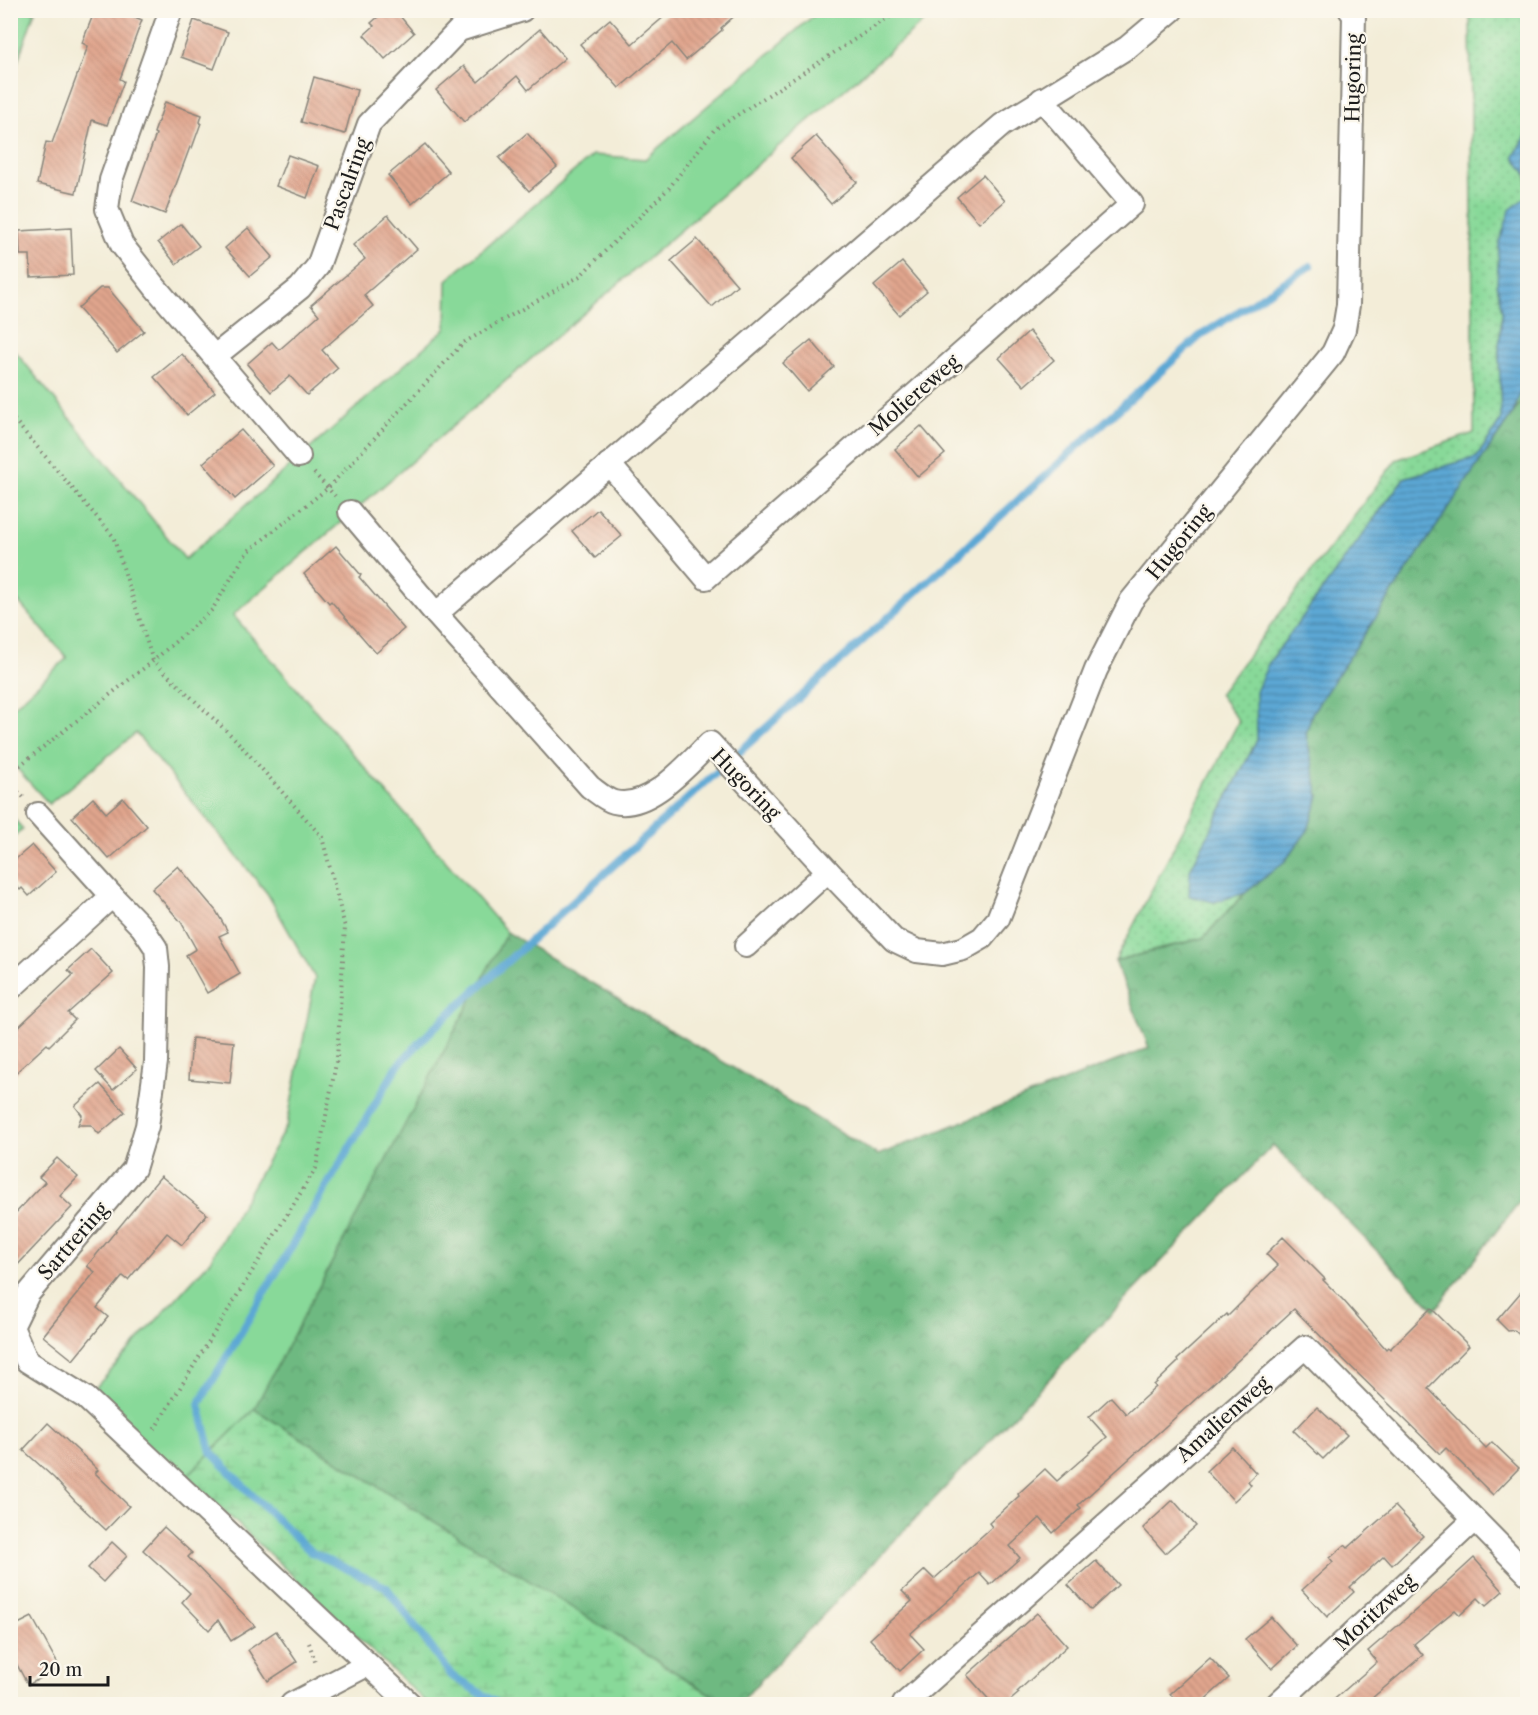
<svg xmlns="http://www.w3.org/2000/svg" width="1538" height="1715" font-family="'Libre Caslon Text',serif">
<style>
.grass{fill:url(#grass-dots);stroke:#527a5a;stroke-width:1.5}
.forest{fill:url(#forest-crowns);stroke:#456a4e;stroke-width:1.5}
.wetland{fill:url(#wetland-marsh);stroke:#527a5a;stroke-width:1.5}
.park{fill:#88d999;stroke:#527a5a;stroke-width:1.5}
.water{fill:url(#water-rules);stroke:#3c6278;stroke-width:1.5}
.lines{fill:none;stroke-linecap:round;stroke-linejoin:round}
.stream{stroke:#5ca7d4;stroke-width:8}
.building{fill:url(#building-back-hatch)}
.street-casing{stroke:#88847a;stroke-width:26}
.path{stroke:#88847a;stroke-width:4;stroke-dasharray:1.5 4.5;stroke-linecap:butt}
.street{stroke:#fff;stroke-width:22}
.labels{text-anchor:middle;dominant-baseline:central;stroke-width:4.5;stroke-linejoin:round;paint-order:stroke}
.street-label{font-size:20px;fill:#1c1c1c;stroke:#fbf7ec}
</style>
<defs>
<pattern id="grass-dots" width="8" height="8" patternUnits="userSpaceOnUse" patternTransform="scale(1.5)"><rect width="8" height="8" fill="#88d999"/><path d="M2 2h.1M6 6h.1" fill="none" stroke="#75ba83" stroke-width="1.8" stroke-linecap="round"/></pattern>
<pattern id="forest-crowns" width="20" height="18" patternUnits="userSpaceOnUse" patternTransform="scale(1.5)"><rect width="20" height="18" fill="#6eb981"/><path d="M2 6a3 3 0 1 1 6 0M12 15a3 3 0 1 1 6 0" fill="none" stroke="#5f9e6f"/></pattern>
<pattern id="wetland-marsh" width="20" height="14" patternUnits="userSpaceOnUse" patternTransform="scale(1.5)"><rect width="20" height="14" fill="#88d999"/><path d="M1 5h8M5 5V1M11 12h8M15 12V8" fill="none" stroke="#75ba83"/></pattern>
<pattern id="water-rules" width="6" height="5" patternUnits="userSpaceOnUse" patternTransform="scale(1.5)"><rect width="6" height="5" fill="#5ca7d4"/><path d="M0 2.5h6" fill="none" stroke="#4b87ab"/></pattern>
<pattern id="building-back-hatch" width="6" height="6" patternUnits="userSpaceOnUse" patternTransform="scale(1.5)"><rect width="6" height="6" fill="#e0a58d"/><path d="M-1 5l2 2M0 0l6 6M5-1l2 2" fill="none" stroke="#c08d79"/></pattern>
</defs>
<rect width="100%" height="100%" fill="#fbf7ec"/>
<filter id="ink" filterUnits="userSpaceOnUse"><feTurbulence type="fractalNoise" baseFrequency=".0167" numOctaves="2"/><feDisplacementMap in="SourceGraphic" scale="12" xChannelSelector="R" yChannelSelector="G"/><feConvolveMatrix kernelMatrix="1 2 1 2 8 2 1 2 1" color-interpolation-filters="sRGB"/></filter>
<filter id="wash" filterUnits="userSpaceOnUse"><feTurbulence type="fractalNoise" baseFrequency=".008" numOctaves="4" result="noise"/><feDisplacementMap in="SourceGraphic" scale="24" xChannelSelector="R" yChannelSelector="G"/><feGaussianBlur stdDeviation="1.35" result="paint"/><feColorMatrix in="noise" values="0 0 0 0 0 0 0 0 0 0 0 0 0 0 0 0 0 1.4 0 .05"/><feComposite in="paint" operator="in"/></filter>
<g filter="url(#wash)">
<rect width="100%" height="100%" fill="#f3edd8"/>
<g class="grass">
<polygon points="1470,11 1527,11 1528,73 1525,78 1528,88 1527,135 1514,156 1527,176 1527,196 1510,211 1497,284 1502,311 1499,349 1501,420 1477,457 1404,478 1268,664 1257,724 1257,740 1190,870 1214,902 1245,893 1203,938 1115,961 1239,721 1219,694 1396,460 1474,433"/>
<polygon points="1527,374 1527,393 1513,413"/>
</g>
<polygon class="forest" points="1527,393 1527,1192 1435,1310 1273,1145 738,1704 726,1704 254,1409 507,932 878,1155 1149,1048 1115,961 1203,938 1245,893 1285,861 1308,830 1319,796 1306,734 1312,713 1468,479"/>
<polygon class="wetland" points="254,1409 726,1704 428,1704 187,1476"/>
<g class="park">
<polygon points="11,10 35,11 11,81 10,11"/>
<polygon points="819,11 936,11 233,615 507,932 254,1409 178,1485 86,1398 210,1261 287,1125 315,978 267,893 136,733 49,804 11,762 10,710 67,658 11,593 11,346 185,559 446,328 447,280 593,155 645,159"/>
<polygon points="10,815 23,829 11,839 10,839"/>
</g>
<g class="water">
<polygon points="1527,97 1527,176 1514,156 1527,135"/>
<polygon points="1527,196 1527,374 1513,413 1468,479 1312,713 1306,734 1319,796 1308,830 1285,861 1245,893 1214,902 1189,896 1190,870 1257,740 1256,692 1268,664 1404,478 1477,457 1501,420 1499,349 1502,311 1497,284 1499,243 1510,210"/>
</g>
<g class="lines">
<polyline class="stream" points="498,1704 452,1676 386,1587 311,1552 248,1491 211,1452 199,1404 398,1065 438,1024 1200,336 1310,266"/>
</g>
<g id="blocks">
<g class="building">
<polygon points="95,10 118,10 142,20 120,79 124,81 107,125 92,120 76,193 37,184 46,142 52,143 88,46 82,43"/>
<polygon points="386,10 395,10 414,33 385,59 364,35 374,26 371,23"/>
<polygon points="672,10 741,10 721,28 722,30 686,60 672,43 619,88 580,44 610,19 632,44"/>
<polygon points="194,20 228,32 214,69 181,57"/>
<polygon points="540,29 565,58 528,90 517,76 464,122 436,90 464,66 478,82"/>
<polygon points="314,77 357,90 345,134 301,122"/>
<polygon points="165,102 202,115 200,122 201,123 192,148 190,147 165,214 132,201 156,134 154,133"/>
<polygon points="527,133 557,167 529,191 499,158"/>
<polygon points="816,136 857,182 831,204 791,158"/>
<polygon points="425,144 449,172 412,204 388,175"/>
<polygon points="288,155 319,166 307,198 276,186"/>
<polygon points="983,175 1005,201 979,223 957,197"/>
<polygon points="388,215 417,249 364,295 373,306 322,350 338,368 307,395 290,376 271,392 247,364 272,342 279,350 319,315 311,305 365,259 353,245"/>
<polygon points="181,224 199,246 176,264 158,242"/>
<polygon points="71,228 73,275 31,277 30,255 20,255 19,231"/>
<polygon points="248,228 273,257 250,276 225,248"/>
<polygon points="697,239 737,285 712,307 671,261"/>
<polygon points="902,262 927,291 899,315 874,286"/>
<polygon points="100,288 108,288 144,331 117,353 78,308"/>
<polygon points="1029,331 1054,360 1024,386 999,358"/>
<polygon points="811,340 834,367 807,391 783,363"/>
<polygon points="182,354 215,392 187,415 154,377"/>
<polygon points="921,426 945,454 918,477 895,449"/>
<polygon points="241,430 273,466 235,499 203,463"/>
<polygon points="598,509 622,536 595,558 572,531"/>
<polygon points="336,546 361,575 359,577 404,629 376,653 331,601 329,603 304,574"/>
<polygon points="93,798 106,813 123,798 147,826 109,859 72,817"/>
<polygon points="32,845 56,872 29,896 22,888 20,890 10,880 10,864"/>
<polygon points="178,866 216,911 228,932 219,936 240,974 207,993 186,955 196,949 181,922 152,889"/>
<polygon points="91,949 113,973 68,1013 75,1020 49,1046 47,1044 10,1078 10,1035 73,975 68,970"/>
<polygon points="192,1038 234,1042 230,1083 189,1079"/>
<polygon points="119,1049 137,1069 113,1090 96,1071"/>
<polygon points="100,1084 125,1112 99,1134 91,1125 78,1125 82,1115 75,1106"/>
<polygon points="57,1158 78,1177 60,1196 72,1207 10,1273 10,1219 45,1182 39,1177"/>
<polygon points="161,1176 207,1214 182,1245 167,1233 128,1280 123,1276 97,1308 108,1317 73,1360 43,1336 95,1272 87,1266"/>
<polygon points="1283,1237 1325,1279 1323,1280 1343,1300 1386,1349 1388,1347 1390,1349 1431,1308 1469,1346 1428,1388 1486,1448 1492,1442 1519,1468 1493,1495 1446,1448 1440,1454 1341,1357 1294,1309 1187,1407 1078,1505 1081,1508 1053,1533 1040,1518 1010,1546 1020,1558 990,1585 979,1573 910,1634 924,1649 900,1671 870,1639 912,1601 902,1591 925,1570 934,1579 992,1527 989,1523 1019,1496 1018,1494 1045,1469 1057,1481 1107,1437 1089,1417 1111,1397 1126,1414 1156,1387 1154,1385 1178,1362 1177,1360 1227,1314 1228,1316 1278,1266 1266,1254"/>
<polygon points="1527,1285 1527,1342 1514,1330 1508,1331 1497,1320"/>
<polygon points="1317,1407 1347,1435 1323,1459 1294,1431"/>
<polygon points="48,1423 90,1462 98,1470 95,1473 129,1506 106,1530 74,1500 54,1478 23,1450"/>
<polygon points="1232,1447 1256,1473 1248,1481 1251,1485 1234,1501 1206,1471"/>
<polygon points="1173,1500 1196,1526 1165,1553 1143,1528"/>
<polygon points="1395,1506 1423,1536 1392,1565 1384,1556 1350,1587 1354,1592 1327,1617 1302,1590 1333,1562 1330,1558 1345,1545 1348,1548"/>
<polygon points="164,1527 192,1553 188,1557 255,1626 231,1641 218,1620 209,1630 182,1602 190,1593 143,1550"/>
<polygon points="112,1542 127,1556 103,1582 88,1568"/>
<polygon points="1474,1558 1503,1591 1486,1606 1478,1598 1460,1615 1455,1610 1414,1644 1423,1655 1365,1704 1329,1704 1377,1662 1368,1651 1438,1591"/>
<polygon points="1096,1561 1118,1585 1091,1610 1068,1585"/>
<polygon points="1037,1613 1067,1646 1017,1692 1019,1693 1006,1704 993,1704 967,1675"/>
<polygon points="32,1617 60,1668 28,1685 10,1652 10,1628"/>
<polygon points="1271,1617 1297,1646 1272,1669 1245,1639"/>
<polygon points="276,1631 297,1662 268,1681 248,1650"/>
<polygon points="1210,1658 1229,1678 1200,1704 1180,1704 1170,1694"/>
</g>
</g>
</g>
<g filter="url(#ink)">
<use href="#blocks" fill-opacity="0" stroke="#88847a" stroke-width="1.5"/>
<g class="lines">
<g class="street-casing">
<g id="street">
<polyline points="171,10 111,180 107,209 122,245 155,287 299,456"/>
<polyline points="215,356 300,288 318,266 369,124 459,30 522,10"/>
<polyline points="609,464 706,578 1132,204 1042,99"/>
<path d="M350 512 436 614 590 787C597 792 606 800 614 802 649 811 687 765 710 743L828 871 894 940 917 951 942 954 963 949 982 938 998 919 1096 670 1131 601 1333 353 1344 329 1348 305 1354 15 1350 10"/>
<polyline points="436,614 1002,125 1128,47 1172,10"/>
<polyline points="38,814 112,896"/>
<polyline points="746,946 828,871"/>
<polyline points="10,989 112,896 142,927 156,948 158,967 156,1062 147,1126 134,1169 28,1294 12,1327 27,1361 86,1398 410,1704"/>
<polyline points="292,1704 367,1665"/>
<polyline points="904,1704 1305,1347 1528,1574"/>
<polyline points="1277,1704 1474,1520"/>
</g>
</g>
<g class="path">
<polyline points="10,415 113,536 153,661 236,740 322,837 345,927 337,1058 316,1168 154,1430"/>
<polyline points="314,473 335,496"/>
<polyline points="10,773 153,661 212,610 247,552 328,488 463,343 580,276 669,188 714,130 894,14 897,10"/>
<polyline points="10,783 24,798"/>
<polyline points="309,1643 316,1664"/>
</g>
<use href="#street" class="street"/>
</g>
</g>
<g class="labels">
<g class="street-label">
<text transform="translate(1353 78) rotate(-89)">Hugoring</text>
<text transform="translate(347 184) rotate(-70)">Pascalring</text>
<text transform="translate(914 395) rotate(-41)">Moliereweg</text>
<text transform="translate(1179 542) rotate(-51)">Hugoring</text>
<text transform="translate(746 784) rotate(46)">Hugoring</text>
<text transform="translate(73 1241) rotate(-49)">Sartrering</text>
<text transform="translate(1223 1419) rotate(-42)">Amalienweg</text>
<text transform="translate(1375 1612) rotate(-43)">Moritzweg</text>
</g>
</g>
<rect width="1538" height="1715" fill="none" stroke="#fbf7ec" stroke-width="36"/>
<path d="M30 1676v9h78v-9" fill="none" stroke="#1c1c1c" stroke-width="3"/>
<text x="39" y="1676" font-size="18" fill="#1c1c1c" stroke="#fbf7ec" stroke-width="4.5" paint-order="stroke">20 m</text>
</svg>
